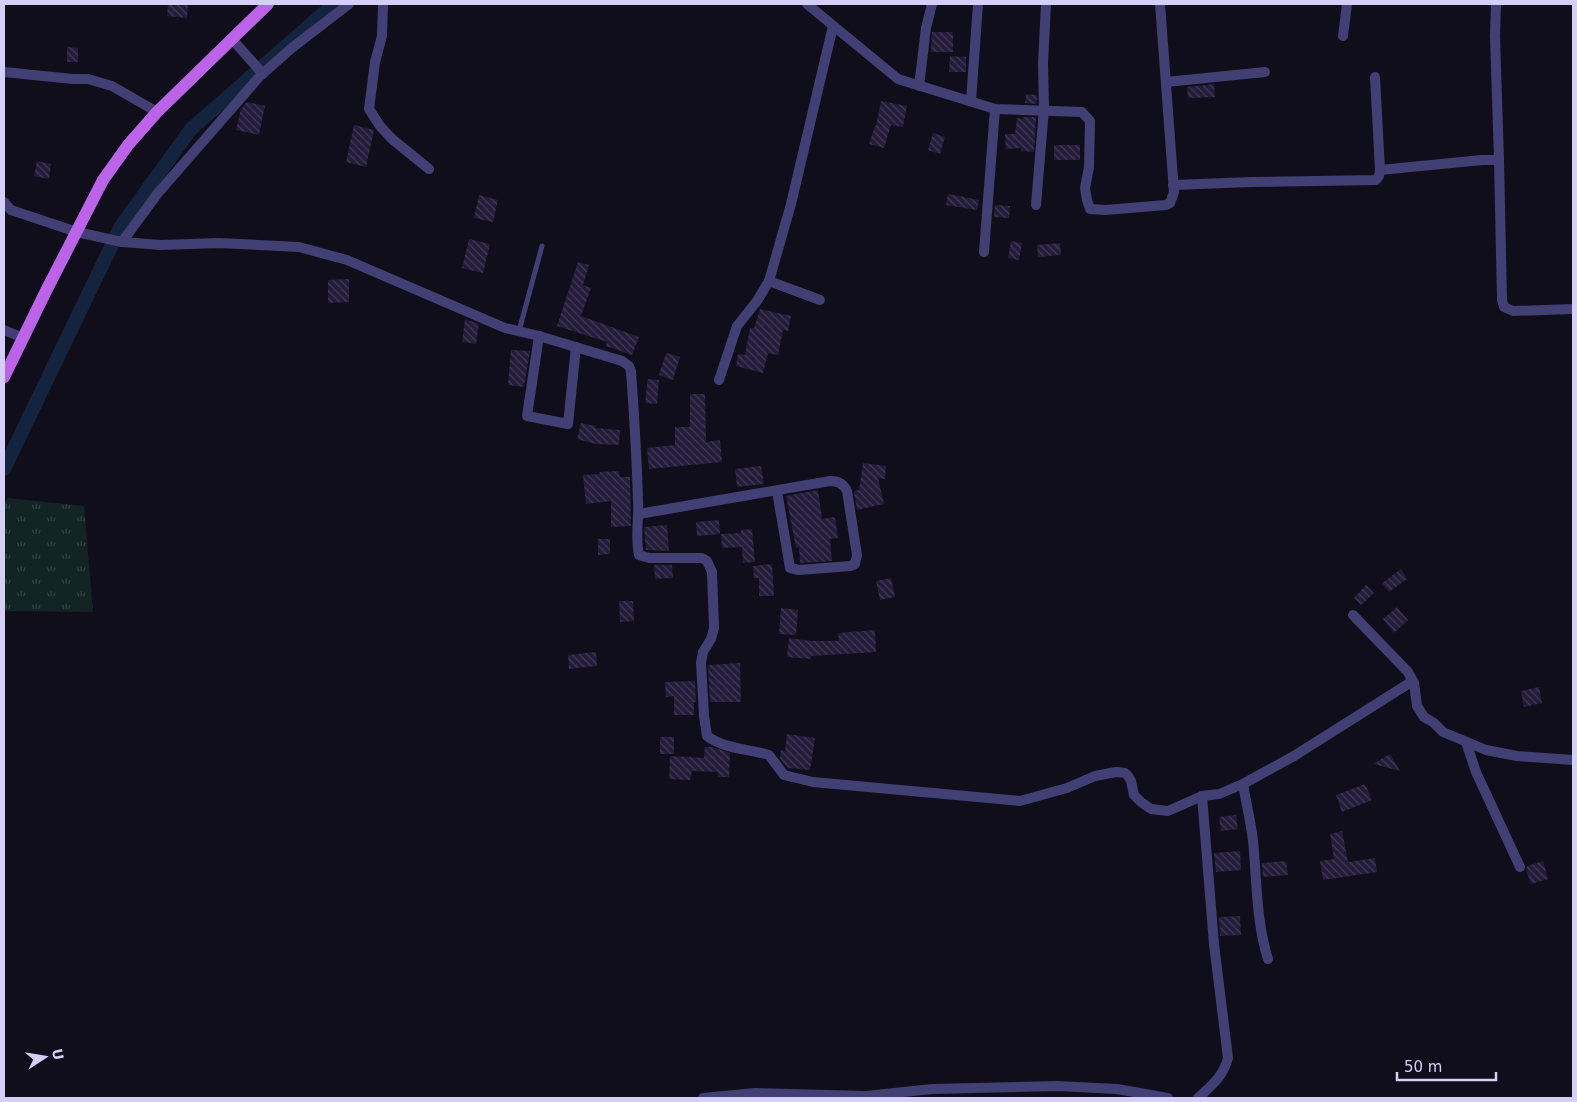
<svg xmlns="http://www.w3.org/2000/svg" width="1577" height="1102" font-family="'DejaVu Sans',sans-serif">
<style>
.grass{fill:url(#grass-tufts)}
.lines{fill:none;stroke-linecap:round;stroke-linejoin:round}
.canal{stroke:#14243f;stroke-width:14}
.building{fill:url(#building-back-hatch)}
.lane{stroke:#423f74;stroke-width:5}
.street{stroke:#423f74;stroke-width:10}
.primary{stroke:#bb64ea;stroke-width:12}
</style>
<defs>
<pattern id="grass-tufts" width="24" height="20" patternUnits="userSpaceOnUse" patternTransform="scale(1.25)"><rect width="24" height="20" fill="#122424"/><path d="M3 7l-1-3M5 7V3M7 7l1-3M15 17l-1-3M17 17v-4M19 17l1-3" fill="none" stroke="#344345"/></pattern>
<pattern id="building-back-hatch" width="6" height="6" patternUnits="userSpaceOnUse" patternTransform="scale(1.25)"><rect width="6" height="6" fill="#231c3a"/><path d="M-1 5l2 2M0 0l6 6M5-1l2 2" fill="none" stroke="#423c57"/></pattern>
</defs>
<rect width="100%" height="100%" fill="#100e1b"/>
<polygon class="grass" points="7,498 84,506 93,612 4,611 4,504"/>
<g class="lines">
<polyline class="canal" points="4,469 121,226 191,129 334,4"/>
</g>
<g class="building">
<polygon points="168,4 188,4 187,18 167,16"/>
<polygon points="932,32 953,32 953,52 931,52"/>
<polygon points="67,47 78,48 78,62 67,62"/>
<polygon points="950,56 966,57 966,72 949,72"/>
<polygon points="1214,84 1215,97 1188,98 1187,87"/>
<polygon points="1026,94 1037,95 1037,104 1025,103"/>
<polygon points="881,101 907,106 903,127 891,125 884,148 869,144 875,126 876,126"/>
<polygon points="247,102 265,106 259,135 236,130 241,109"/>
<polygon points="1023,117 1036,117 1034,152 1021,151 1021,148 1006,149 1005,134 1015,134 1017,118 1023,119"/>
<polygon points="354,125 374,130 366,167 346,162"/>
<polygon points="933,133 945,137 940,154 928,150"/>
<rect x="1054" y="145" width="26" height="15"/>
<polygon points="37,161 51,164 49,179 34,176"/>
<polygon points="948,194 979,200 977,210 946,205"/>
<polygon points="479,195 498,200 493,222 474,218"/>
<polygon points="995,205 1010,206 1009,218 994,217"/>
<polygon points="469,239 490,244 483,273 462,268"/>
<polygon points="1011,241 1022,243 1019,260 1008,258"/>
<polygon points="1060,243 1061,255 1038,257 1037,245"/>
<polygon points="578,262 589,265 583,285 591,288 581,316 639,337 632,355 606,346 607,342 557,326"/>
<polygon points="349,279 349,302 328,303 328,280"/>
<polygon points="760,309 791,316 788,331 783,330 778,355 768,353 763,373 736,366 738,354 745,355 750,328 754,328"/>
<polygon points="465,319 479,324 476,344 462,342"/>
<polygon points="511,350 530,351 524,387 508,385"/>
<polygon points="666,353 680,357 673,380 659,375"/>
<polygon points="648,379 659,380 657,404 645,403"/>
<polygon points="690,394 705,394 706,442 720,440 722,462 649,469 647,448 675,445 675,427 690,427"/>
<polygon points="581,423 596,426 595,428 620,430 619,445 596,444 577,439"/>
<polygon points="863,463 886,466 885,479 878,478 884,504 857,510 854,491 859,490"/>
<polygon points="761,466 764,484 737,487 735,469"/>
<polygon points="619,471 620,477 630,477 631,526 611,527 611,501 586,504 583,475 600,474 599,472"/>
<polygon points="818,490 822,519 835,517 838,538 830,539 832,561 800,563 799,547 796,548 786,496"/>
<polygon points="719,520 720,534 697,536 696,522"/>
<polygon points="667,525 669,551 646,550 644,527"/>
<polygon points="752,529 755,562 743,563 742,547 722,548 721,534 741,533 741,530"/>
<polygon points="598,539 610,539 610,554 598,555"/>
<polygon points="772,564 774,596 759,596 759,578 754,578 753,566"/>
<polygon points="654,565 672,565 673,578 655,579"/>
<polygon points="1401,569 1407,579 1389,592 1382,583"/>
<polygon points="891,578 895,597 880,600 876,581"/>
<polygon points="1366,585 1374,593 1361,605 1354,598"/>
<polygon points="619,601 633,601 634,621 620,622"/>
<polygon points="1397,607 1408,620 1394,633 1383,619"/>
<polygon points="781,608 798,610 796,635 779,634"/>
<polygon points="875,630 876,652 811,656 811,659 787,657 789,638 811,641 839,641 838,633"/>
<polygon points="596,652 597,666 569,669 568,655"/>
<polygon points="740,663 741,702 710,702 708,665"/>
<polygon points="695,681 696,702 694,702 694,715 674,715 674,696 666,697 665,682"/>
<polygon points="1539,687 1542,703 1524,707 1521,691"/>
<polygon points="787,734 815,738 810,770 787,768 780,758 781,750 785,751"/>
<rect x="660" y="737" width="14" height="17"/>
<polygon points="705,747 712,747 730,753 729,777 718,777 718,772 692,771 690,780 669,779 670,756 704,758"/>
<polygon points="1390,754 1400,771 1373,764"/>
<polygon points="1365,784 1372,800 1342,812 1336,795"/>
<polygon points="1236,815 1238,829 1221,831 1219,817"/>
<polygon points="1342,831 1348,862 1375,858 1377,872 1323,880 1320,861 1334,859 1330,834"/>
<polygon points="1240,851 1241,870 1216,872 1214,853"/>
<polygon points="1286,861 1288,875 1263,877 1262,863"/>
<polygon points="1543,861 1548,879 1531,884 1526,870 1527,866"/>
<polygon points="1240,916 1241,935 1220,936 1219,917"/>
</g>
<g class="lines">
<polyline class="lane" points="519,331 542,246"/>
<g class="street">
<polyline points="383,4 382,36 375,62 369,109 380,126 392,139 429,169"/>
<polyline points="807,4 898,79 995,109 1082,112 1090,121 1089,167 1085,188 1087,200 1090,209 1105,210 1166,205 1170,203 1174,192 1160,4"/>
<polyline points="1496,4 1495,36 1499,160"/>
<polyline points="1343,36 1347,4"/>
<polyline points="232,39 263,74"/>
<polyline points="4,72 73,79 88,79 112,86 157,112"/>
<polyline points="1166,82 1265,72"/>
<polyline points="919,86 926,28 932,4"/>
<polyline points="971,101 978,4"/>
<polyline points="1380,170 1482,160 1499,160 1502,300 1504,307 1513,311 1573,309"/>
<polyline points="1173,185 1252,182 1376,180 1379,176 1380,170 1375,77"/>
<path d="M4 202 11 210 77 232 122 242 161 245 219 243 299 247 347 260 505 328 539 336 622 361 629 366 631 371C634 414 637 458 638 502 639 520 635 538 639 555L649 558H702L707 561 712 572 714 628 711 639 703 652 701 663 704 716 707 736C724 749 750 749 769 755L784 775 813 782 1020 801 1067 788 1095 776 1116 772 1125 773 1128 776 1131 781 1134 795 1141 802 1151 809 1168 811 1202 796 1219 794 1243 784 1294 756 1408 684 1414 683 1417 706 1424 717 1434 723 1443 732 1486 750 1517 756 1573 760"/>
<polyline points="1036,205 1044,109 1043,63 1046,4"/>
<polyline points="122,242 158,193 260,76 293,47 349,4"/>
<polyline points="984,252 995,109"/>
<polyline points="769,281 820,300"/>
<polyline points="4,330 23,338"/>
<polyline points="539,336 527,416 568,424 576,347"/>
<polyline points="719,380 737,326 757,301 769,281 791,204 833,26"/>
<path d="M639 514 830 481C838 481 844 484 847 491L857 555 855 564 850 566 799 570 790 568 777 491"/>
<polyline points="1353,615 1408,672 1414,683"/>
<polyline points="1466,742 1476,772 1520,867"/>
<path d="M1243 784C1246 803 1251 822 1253 841 1257 881 1256 921 1268 959"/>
<polyline points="703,1098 755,1093 866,1096 932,1089 1057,1086 1117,1089 1168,1098"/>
<path d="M1198 1098C1212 1085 1223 1077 1228 1058L1214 944 1202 796"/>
</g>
<polyline class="primary" points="4,377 46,291 103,180 128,145 157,112 268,4"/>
</g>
<rect width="1577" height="1102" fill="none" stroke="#d4cef9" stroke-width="10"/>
<g transform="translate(45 1057) rotate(78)" stroke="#100e1b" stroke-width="4" paint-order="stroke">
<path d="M0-4L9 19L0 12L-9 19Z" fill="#d4cef9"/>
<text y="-8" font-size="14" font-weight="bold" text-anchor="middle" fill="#d4cef9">U</text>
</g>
<path d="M1397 1072v8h99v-8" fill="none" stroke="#d4cef9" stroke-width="2.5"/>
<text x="1404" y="1072" font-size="15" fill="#d4cef9" stroke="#100e1b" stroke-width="4" paint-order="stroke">50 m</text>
</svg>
